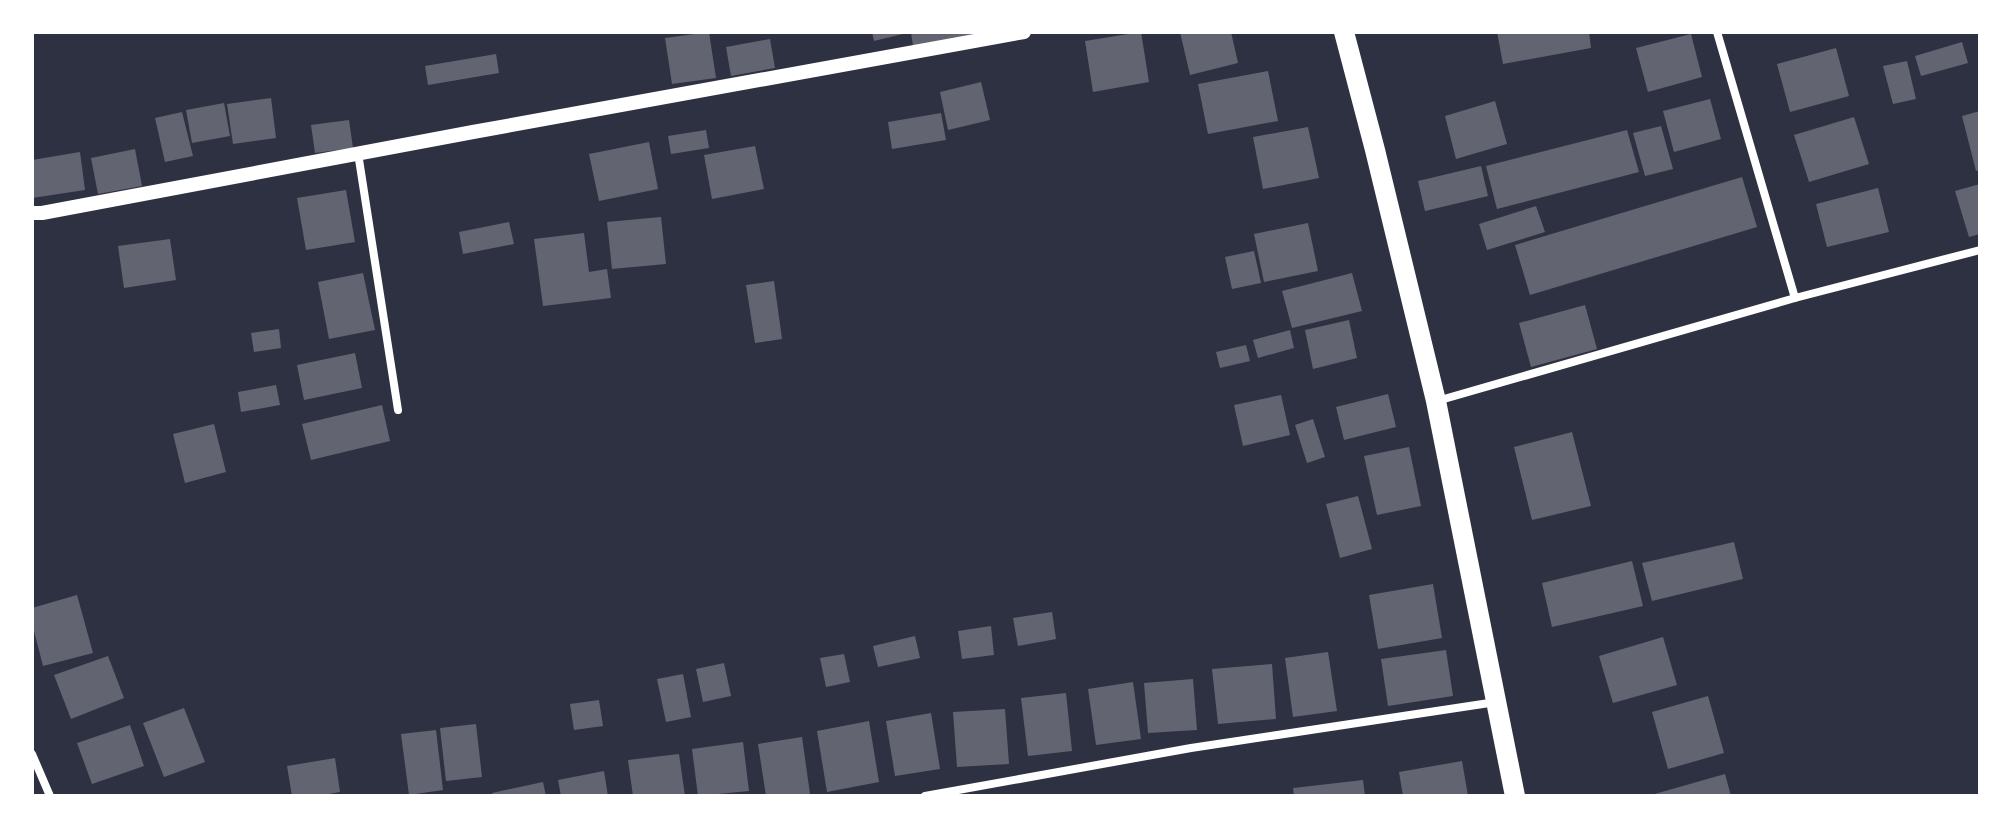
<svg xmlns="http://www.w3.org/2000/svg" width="2012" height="828" font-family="Roboto,sans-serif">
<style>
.building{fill:#626471}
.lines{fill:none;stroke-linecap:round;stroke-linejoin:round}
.minor{stroke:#fff;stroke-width:8}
.tertiary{stroke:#fff;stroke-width:14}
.primary{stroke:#fff;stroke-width:20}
</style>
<rect width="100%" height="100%" fill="#2d3142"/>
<g class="building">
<polygon points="709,32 716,78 672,84 665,38"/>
<polygon points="872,32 907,32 907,33 874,41"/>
<polygon points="911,32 972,32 973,37 913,46"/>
<polygon points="1141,32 1149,82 1093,92 1085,41"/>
<polygon points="1180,32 1231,32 1238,63 1190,75"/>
<polygon points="1497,32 1589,32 1591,48 1503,64"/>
<polygon points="1691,34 1702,77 1648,92 1636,48"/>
<polygon points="770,39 775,68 731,76 726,47"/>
<polygon points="1962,42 1968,63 1921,76 1915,56"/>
<polygon points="1836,48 1849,96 1790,112 1777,64"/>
<polygon points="496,54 499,73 428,85 425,66"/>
<polygon points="1907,61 1916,99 1893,104 1883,66"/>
<polygon points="1268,71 1278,121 1208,134 1198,84"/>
<polygon points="981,82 990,120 948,130 940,92"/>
<polygon points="271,98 276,138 233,144 227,104"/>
<polygon points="1710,99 1721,139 1674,152 1663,111"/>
<polygon points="1495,101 1507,144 1456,159 1445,116"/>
<polygon points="224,103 230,136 192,143 186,110"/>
<polygon points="1980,111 1980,170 1976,171 1962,116"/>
<polygon points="182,112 193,156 165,162 155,118"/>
<polygon points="941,113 946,140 892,149 888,122"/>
<polygon points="1854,117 1869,164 1809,182 1794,135"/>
<polygon points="349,120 353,148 315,153 311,125"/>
<polygon points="1661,126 1673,169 1645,176 1633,133"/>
<polygon points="1308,127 1319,178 1263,189 1253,137"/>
<polygon points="706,130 709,148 671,154 668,136"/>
<polygon points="1627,130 1639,172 1497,209 1486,166"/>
<polygon points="649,142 658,189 599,201 589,154"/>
<polygon points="755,146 764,189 712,199 704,155"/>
<polygon points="135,149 142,186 98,194 91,158"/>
<polygon points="80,152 85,190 32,198 32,160"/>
<polygon points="1481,166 1488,196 1425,211 1418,181"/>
<polygon points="1742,177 1757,227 1530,295 1515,245"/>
<polygon points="1980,184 1980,234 1969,237 1955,191"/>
<polygon points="1878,188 1889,232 1827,247 1816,204"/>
<polygon points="346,190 355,242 306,250 297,198"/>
<polygon points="1536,206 1545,232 1487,250 1479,224"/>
<polygon points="661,217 666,264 612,269 607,222"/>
<polygon points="509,222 514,244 463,254 459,232"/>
<polygon points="1308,223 1318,271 1264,282 1254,234"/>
<polygon points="584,233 589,272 607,269 611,298 543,306 534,239"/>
<polygon points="170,239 176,280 124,288 118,246"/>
<polygon points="1254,251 1261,283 1232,289 1225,257"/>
<polygon points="363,273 375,330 329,339 318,282"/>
<polygon points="1352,273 1362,311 1292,328 1282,291"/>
<polygon points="774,281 782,339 755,343 746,285"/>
<polygon points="1585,305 1597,349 1531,367 1519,323"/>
<polygon points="1349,320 1357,358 1313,369 1305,330"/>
<polygon points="279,329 281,348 254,352 251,333"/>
<polygon points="1290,330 1294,348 1258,358 1253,340"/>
<polygon points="1246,345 1250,361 1220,368 1216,352"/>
<polygon points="355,353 362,388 304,400 297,365"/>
<polygon points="276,385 280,405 241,412 238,392"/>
<polygon points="1388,394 1396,427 1344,440 1336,407"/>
<polygon points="1281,395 1290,435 1243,446 1234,405"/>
<polygon points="382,405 390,441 311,460 302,424"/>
<polygon points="1313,419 1325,457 1307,463 1295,425"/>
<polygon points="214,424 226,472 185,483 173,434"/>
<polygon points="1572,432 1591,506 1532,520 1514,447"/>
<polygon points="1409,447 1421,506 1377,515 1364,456"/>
<polygon points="1358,496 1372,549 1340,558 1326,504"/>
<polygon points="1734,542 1743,579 1652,601 1642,563"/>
<polygon points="1632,561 1643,606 1552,627 1542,583"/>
<polygon points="1433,584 1442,638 1378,649 1369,595"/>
<polygon points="77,595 93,653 43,666 32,623 32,608"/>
<polygon points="1052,612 1056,639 1018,646 1013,618"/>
<polygon points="991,626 994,655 962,659 958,631"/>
<polygon points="915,636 920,658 878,667 873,646"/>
<polygon points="1663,637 1677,685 1613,703 1599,656"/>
<polygon points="1446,650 1453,696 1388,706 1381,659"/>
<polygon points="1328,652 1337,711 1293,717 1285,658"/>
<polygon points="844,654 850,682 826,687 820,658"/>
<polygon points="108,656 124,698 71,719 54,675"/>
<polygon points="724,663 731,696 703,702 696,669"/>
<polygon points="1272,664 1276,719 1218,724 1212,669"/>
<polygon points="683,674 691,717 666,722 657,679"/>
<polygon points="1193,679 1197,730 1148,733 1144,683"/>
<polygon points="1133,682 1141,739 1096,745 1088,689"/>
<polygon points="1066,693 1072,751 1028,756 1021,698"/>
<polygon points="1708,696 1724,753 1668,769 1652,712"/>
<polygon points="599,700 603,726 574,730 570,704"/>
<polygon points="184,708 205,762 164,777 143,723"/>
<polygon points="1005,709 1009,764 957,767 953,712"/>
<polygon points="931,713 940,769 895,776 886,721"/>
<polygon points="869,721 879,782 827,792 817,731"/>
<polygon points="476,724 482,777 446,781 440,728"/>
<polygon points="130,725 144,766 92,784 77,743"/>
<polygon points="436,730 443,790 409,795 401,734"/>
<polygon points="802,737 810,794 766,796 758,744"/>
<polygon points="743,742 749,791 698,796 692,749"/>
<polygon points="679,754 685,796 633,796 628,760"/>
<polygon points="335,758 340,792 318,796 292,796 287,766"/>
<polygon points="1462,761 1468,796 1403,796 1399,772"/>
<polygon points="604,771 608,796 561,796 558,780"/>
<polygon points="1725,774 1731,796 1651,796 1651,795"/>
<polygon points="1363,780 1365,796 1294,796 1293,788"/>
<polygon points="543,782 546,796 493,796 492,793"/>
</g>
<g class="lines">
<g class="minor">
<polyline points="1717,32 1795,298"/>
<polyline points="358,153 398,410"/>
<polyline points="1437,401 1795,298 1980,250"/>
<polyline points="32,754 50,796"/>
<polyline points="925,796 1191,748 1496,702"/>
</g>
<polyline class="tertiary" points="32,213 42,213 473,132 1024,32"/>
<polyline class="primary" points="1344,32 1375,150 1436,401 1515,796"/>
</g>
<rect width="2012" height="828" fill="none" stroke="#ffffff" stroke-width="68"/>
</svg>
